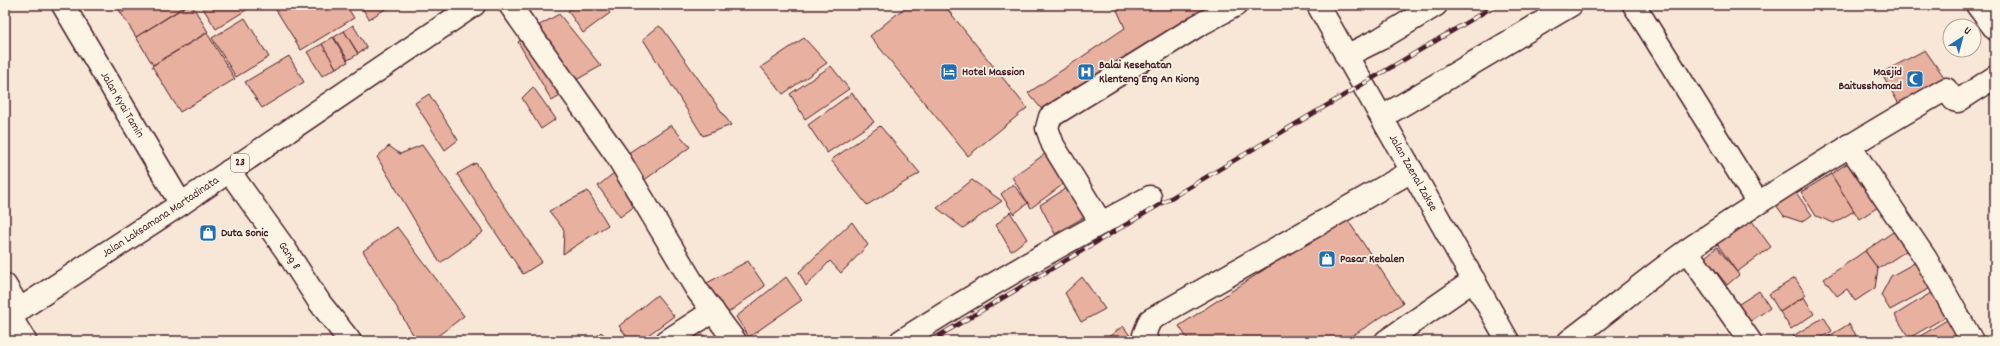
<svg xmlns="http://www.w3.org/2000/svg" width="2000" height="346" font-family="Dekko,sans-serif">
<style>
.building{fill:#e8b09e;stroke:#4a1f2b}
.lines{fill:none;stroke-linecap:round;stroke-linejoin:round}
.street-casing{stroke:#4a1f2b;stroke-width:25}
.secondary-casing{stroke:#4a1f2b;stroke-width:25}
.primary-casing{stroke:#4a1f2b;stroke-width:25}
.highway-casing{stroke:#4a1f2b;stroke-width:25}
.street{stroke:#fcf5e5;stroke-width:22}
.secondary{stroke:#fcf5e5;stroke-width:22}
.primary{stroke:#fcf5e5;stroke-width:22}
.highway{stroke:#fcf5e5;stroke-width:22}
.rail-casing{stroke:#4a1f2b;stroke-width:4.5}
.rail{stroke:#fcf5e5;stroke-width:3;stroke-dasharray:9;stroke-linecap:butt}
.labels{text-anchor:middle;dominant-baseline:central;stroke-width:3.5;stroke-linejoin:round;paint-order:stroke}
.shield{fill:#fcf5e5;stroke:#7f5f63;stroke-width:1}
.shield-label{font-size:11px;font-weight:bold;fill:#4a1f2b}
.poi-label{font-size:12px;font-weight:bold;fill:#4a1f2b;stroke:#fcf5e5;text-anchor:start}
.street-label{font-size:12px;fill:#4a1f2b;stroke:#fcf5e5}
</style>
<rect width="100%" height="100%" fill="#f8e7d7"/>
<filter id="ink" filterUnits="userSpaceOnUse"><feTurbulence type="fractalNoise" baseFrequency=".025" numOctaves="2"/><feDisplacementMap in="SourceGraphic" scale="8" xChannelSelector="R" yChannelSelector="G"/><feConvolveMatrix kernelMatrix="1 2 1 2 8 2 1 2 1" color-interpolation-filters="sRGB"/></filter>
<g filter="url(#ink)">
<g class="building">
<polygon points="116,5 134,5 121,13"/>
<polygon points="134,5 187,5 136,37 121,13"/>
<polygon points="188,5 192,5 208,32 153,65 136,37"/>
<polygon points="201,5 254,5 216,29"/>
<polygon points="273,5 346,5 354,18 301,50"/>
<polygon points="360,5 392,5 369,19"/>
<polygon points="576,5 603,5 610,13 583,33 568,11"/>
<polygon points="908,5 944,5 1027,108 968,156 870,36"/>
<polygon points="1125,5 1227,5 1047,115 1028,93 1125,28 1117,10"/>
<polygon points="559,14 601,66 576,80 538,26"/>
<polygon points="245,18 269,57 236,77 212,38"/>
<polygon points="353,25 367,48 358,53 344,31"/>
<polygon points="659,26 663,29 731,125 703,136 643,39"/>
<polygon points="344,31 358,54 348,60 334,37"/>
<polygon points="207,33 235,79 180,112 152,66"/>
<polygon points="333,37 348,62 336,68 322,44"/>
<polygon points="523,38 560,96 552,101 518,42"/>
<polygon points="804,38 827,63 783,94 761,67"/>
<polygon points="322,44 336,68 322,76 307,52"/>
<polygon points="1925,50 1949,84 1903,111 1881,73"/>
<polygon points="289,56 304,82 262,108 245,82"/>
<polygon points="831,66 849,89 805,119 790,94"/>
<polygon points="533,87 556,119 541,129 522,98"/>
<polygon points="852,93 874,122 827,153 808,125"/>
<polygon points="429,94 458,140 445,150 415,103"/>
<polygon points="671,125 690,147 639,184 622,157"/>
<polygon points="880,126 920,173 867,205 831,160"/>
<polygon points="422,145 483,232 440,263 377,157 389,146 400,154"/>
<polygon points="1045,154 1069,180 1031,208 1012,177"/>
<polygon points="1854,159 1883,204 1859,219 1831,174"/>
<polygon points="476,163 542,262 523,274 457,174"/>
<polygon points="615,172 635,206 620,217 598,186"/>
<polygon points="1831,174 1854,211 1834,223 1816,216 1801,192"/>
<polygon points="972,180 1002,201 963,228 937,208"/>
<polygon points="1013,184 1028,203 1014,214 1001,194"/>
<polygon points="1073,184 1088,215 1055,234 1040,205"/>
<polygon points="1792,187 1812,215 1802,222 1784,216 1773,201"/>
<polygon points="588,191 608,225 563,254 564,230 549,211"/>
<polygon points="1010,212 1027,239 1011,251 996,225"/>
<polygon points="1345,216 1403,303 1344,341 1189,341 1179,326"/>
<polygon points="1749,217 1771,247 1737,272 1715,241"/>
<polygon points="852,222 868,245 841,273 830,261 806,286 799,272"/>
<polygon points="397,227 464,316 431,341 417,341 363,251"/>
<polygon points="1899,228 1911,248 1878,269 1865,251"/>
<polygon points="1717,247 1739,275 1727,285 1705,257"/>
<polygon points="1865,251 1878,269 1875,288 1855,301 1847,289 1837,296 1824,279"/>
<polygon points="1920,260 1934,286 1890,310 1881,295 1891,276"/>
<polygon points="748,261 765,286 722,317 705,284"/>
<polygon points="786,277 802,300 749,337 736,317"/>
<polygon points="1082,277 1105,309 1081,322 1065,293"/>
<polygon points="1795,278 1806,295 1780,312 1769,294"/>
<polygon points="1759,291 1770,308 1745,325 1733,308"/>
<polygon points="1934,291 1949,315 1909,338 1895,315"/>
<polygon points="657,295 674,316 640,341 630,341 619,326"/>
<polygon points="1804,297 1814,314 1791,329 1780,312"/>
<polygon points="1824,317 1832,331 1816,341 1798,341 1793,336"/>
<polygon points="1947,320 1957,337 1950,341 1912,341"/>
<polygon points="1849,324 1856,335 1848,341 1821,341"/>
<polygon points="1123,326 1134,341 1103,341"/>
<polygon points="601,332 611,341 593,341"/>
<polygon points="701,332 708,341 685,341"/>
</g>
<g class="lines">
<g class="street-casing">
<g id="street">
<polyline points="510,5 617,156 697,290 735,341"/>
<polyline points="1634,5 1758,203"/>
<polyline points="1977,5 1995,29"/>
<polyline points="1346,56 1380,39 1436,5"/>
<polyline points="1382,117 1571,5"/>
<polyline points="1849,145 1926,259 1972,341"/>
<path id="s1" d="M229 171 285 249 320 303 350 341"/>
<polyline points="1101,223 1053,145 1047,128 1050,117 1197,26 1236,5"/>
<polyline points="1687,251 1750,341"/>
<polyline points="5,285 20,310"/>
<polyline points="10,316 25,341"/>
<polyline points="667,341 713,311"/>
<path d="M901 341C981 289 1065 242 1150 197"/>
<polyline points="1147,341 1144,335 1150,320 1412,171"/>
<polyline points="1386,341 1474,280"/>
<path d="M1569 341C1609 311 1648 278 1689 249 1772 192 1858 140 1946 89L1954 100 1958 101 1995 77"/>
</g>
</g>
<g class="secondary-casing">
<g id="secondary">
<path id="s2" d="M63 5 181 204"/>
</g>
</g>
<g class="primary-casing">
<g id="primary">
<path id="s3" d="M1318 5 1508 341"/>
</g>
</g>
<g class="highway-casing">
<g id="highway">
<path id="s4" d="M5 319 181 204 474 5"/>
</g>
</g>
<use href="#street" class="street"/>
<use href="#secondary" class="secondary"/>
<use href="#primary" class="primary"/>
<use href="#highway" class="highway"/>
<g class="rail-casing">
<polyline id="rail" points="930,341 1496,5"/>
</g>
<use href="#rail" class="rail"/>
</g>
</g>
<defs>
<g id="hotel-square" transform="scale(0.9)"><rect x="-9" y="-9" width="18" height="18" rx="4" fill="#1f6fb2" stroke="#fcf5e5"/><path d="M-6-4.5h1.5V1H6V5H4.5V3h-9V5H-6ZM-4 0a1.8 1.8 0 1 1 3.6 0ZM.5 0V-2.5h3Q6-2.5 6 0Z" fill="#fff"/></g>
<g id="hospital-square" transform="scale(0.9)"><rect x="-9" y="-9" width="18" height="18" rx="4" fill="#1f6fb2" stroke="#fcf5e5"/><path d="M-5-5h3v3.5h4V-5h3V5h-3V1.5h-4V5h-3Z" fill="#fff"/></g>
<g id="mosque-square" transform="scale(0.9)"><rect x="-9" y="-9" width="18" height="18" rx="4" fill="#1f6fb2" stroke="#fcf5e5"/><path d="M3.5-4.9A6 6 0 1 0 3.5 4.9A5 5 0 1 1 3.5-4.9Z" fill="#fff"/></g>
<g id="shop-square" transform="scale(0.9)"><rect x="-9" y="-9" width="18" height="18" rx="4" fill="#1f6fb2" stroke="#fcf5e5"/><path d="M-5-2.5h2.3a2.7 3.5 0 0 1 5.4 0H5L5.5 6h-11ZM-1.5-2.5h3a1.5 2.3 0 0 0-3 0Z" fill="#fff"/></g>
</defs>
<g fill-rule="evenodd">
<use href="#hotel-square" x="949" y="72"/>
<use href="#hospital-square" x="1086" y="72"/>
<use href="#mosque-square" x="1915" y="79"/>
<use href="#shop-square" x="208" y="233"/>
<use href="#shop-square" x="1327" y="259"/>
</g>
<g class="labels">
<rect class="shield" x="231" y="154" width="18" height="18" rx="3"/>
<g class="shield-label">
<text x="240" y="163">23</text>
</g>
<g class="poi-label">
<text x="1099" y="65">Balai Kesehatan<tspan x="1099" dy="14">Klenteng Eng An Kiong</tspan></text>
<text x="962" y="72">Hotel Massion</text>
<text x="1902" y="72" text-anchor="end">Masjid<tspan x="1902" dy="14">Baitusshomad</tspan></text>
<text x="221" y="233">Duta Sonic</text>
<text x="1340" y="259">Pasar Kebalen</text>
</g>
<g class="street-label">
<text stroke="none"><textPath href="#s2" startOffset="116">Jalan Kyai Tamin</textPath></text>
<text stroke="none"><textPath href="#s3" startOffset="193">Jalan Zaenal Zakse</textPath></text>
<text stroke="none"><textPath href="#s4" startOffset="186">Jalan Laksamana Martadinata</textPath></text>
<text stroke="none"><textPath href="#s1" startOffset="104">Gang 8</textPath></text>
</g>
</g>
<rect width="2000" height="346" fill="none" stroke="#fcf5e5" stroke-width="20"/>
<rect x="10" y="10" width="1980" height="326" fill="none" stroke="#4a1f2b" stroke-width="1.5" filter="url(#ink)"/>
<g transform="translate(1962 38) rotate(36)"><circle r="19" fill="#fcf5e5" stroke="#b59f9b"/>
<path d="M0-3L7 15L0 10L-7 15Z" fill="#1f6fb2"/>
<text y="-6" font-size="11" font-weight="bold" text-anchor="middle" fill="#4a1f2b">U</text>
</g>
</svg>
